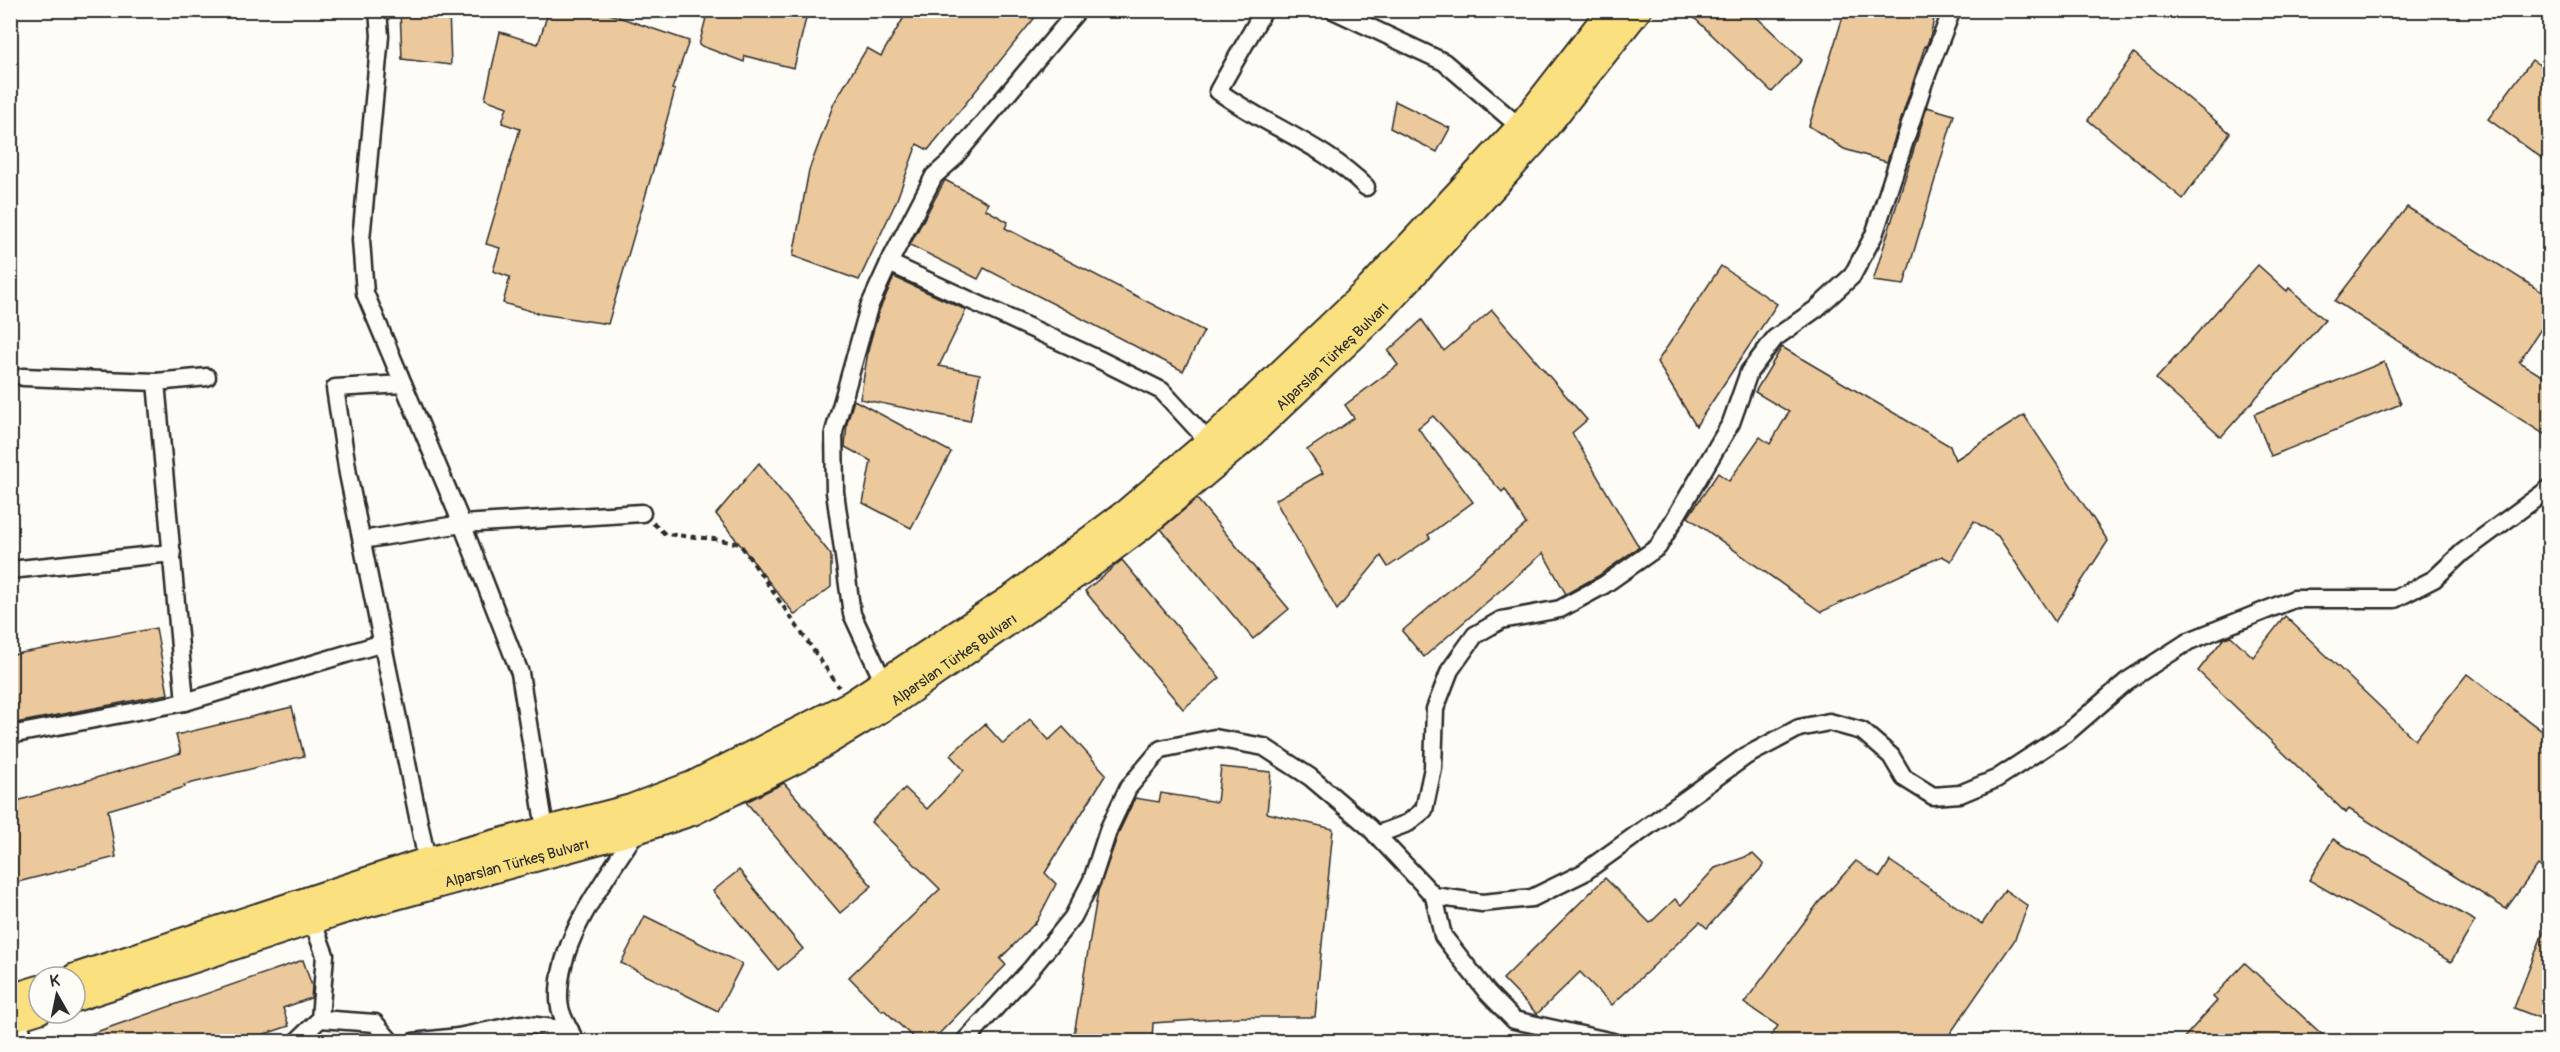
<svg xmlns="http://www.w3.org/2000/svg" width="2560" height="1052" font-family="Pangolin,sans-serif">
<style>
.building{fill:#ebc99c;stroke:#2b2b2b;stroke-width:1.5}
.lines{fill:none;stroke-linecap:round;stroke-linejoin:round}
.minor-casing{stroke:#2b2b2b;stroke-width:21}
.primary-casing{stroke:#2b2b2b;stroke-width:30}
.path{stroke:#2b2b2b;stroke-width:4;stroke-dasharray:6 4.5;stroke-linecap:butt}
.minor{stroke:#fdfcf7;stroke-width:16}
.primary{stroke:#fbe080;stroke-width:26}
.labels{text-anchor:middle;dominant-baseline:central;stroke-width:4.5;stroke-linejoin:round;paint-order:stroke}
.street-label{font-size:15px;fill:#2b2b2b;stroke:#fdfcf7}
</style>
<rect width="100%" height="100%" fill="#fdfcf7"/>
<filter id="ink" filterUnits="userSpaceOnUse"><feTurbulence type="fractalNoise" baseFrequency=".0167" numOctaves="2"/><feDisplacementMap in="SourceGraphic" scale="12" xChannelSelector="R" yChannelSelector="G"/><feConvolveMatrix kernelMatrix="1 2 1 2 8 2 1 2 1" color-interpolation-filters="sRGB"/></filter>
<g filter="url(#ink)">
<g class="building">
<polygon points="400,10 449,10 451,65 402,59"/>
<polygon points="549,10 598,10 689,41 672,89 675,90 653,170 608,324 541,314 503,303 510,277 493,271 500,248 486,244 520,129 502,123 507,107 485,99 500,32 538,44"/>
<polygon points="708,10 808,10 794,68 745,56 744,62 699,45"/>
<polygon points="925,10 1041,10 928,150 917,144 896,202 859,280 793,256 809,170 834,103 867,48 881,56 907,12 920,19"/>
<polygon points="1686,10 1749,10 1802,60 1772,92"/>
<polygon points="1845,10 1936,10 1930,37 1926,47 1925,46 1887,162 1844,149 1809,126"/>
<polygon points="2134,53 2230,133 2183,199 2088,120"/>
<polygon points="2532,60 2550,72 2550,164 2488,119"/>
<polygon points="1395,101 1450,128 1437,152 1390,128"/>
<polygon points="1927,107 1954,115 1904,285 1873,281"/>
<polygon points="945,180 988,203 985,209 1008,222 1005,228 1204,331 1183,371 984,268 978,279 910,245"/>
<polygon points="2407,207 2550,297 2550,315 2519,362 2550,381 2550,438 2335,301"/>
<polygon points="2258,265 2287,291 2289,288 2325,320 2221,437 2156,379"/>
<polygon points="1721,266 1777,304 1696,426 1657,362"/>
<polygon points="894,277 966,310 939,366 980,374 970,421 860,399 869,346 879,311"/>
<polygon points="1492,310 1587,420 1572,433 1639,547 1598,576 1566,594 1543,553 1424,657 1402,631 1526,524 1505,489 1502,492 1433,416 1418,428 1473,502 1428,535 1430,538 1388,567 1381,556 1337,610 1275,500 1323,473 1307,450 1354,418 1345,405 1398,365 1388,351 1422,320 1444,351"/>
<polygon points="1782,347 1950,446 1955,460 2024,415 2108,541 2055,622 1998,536 1974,521 1951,561 1942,556 1821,612 1688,517 1718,473 1729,481 1760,437 1770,444 1789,412 1755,392"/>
<polygon points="2384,362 2401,404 2271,456 2254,414"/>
<polygon points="854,400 951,452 911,528 863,503 871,461 845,447 847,423"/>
<polygon points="759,463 831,555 831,587 795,615 716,514"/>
<polygon points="1197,499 1289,609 1253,639 1161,529"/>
<polygon points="1122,560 1220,678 1183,709 1085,591"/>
<polygon points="2285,616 2415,740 2467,674 2550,737 2550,861 2543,869 2538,865 2506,909 2349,809 2346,813 2198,671 2224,638 2231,636 2253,657"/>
<polygon points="156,628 168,694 10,724 10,655"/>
<polygon points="292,707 304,756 184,785 185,787 108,810 116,857 10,884 10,803 181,753 176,735"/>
<polygon points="1030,719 1049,740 1063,727 1106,774 1045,873 1056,884 1037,921 1000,959 1006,965 932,1041 917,1041 884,1010 882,1011 849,977 940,889 871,822 905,788 927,809 964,770 950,755 985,724 1003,744"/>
<polygon points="1221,767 1271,772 1267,813 1333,829 1315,1017 1240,1017 1153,1023 1152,1041 1073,1041 1098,891 1119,832 1135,798 1159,802 1161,793 1217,802"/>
<polygon points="784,783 872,886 840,913 746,802"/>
<polygon points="2333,839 2475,921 2451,962 2309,880"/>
<polygon points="1753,854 1764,865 1707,928 1700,922 1612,1005 1580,972 1537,1014 1503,979 1605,878 1650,923 1675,899 1681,905 1715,868"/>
<polygon points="1856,861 1880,877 1890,861 1982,924 2005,890 2028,906 2014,941 1945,1041 1767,1041 1778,1026 1744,1003 1819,902"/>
<polygon points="739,870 803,949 778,970 713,891"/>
<polygon points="645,916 742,964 718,1011 621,963"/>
<polygon points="2548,920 2550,920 2550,1022 2514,1008"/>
<polygon points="303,960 312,986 311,998 283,1008 289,1026 244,1041 77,1041 76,1039"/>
<polygon points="2245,963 2329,1041 2181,1041 2217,1001 2213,997"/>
</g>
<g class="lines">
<g class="minor-casing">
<g id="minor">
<polyline points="378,10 380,36 361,240 365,293 462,524 520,673 545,829"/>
<path d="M1264 10 1218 91C1266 126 1324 145 1366 187"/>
<polyline points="1333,10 1444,62 1520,127"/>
<polyline points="889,263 1098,359 1162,391 1209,442"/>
<polyline points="23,377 156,382 207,377"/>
<polyline points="156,382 185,702"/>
<polyline points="403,384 335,388 348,474 427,861"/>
<polyline points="362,540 462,524 642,513"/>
<polyline points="10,570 172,553"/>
<polyline points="884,683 852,614 835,492 834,432 869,307 889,263 934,176 952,160 1078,10"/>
<polyline points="10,735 185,702 383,643"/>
<polyline points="1376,835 1408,823 1424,810 1433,768 1435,709 1450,670 1475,635 1501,620 1560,609 1604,585 1658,547 1731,423 1749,372 1775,338 1816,309 1852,276 1874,235 1924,82 1952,10"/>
<polyline points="1434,896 1443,936 1487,992 1514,1020 1613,1042"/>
<polyline points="17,1017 25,1042"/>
<polyline points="320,1019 375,1023 391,1042"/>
<polyline points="296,1042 320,1019 325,955 312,920"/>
<polyline points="413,1042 458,1037 520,1024 570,1030"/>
<path d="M576 1042C569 1029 559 1014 559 999 557 939 607 878 637 830"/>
<polyline points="964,1042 1031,969 1073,917 1092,880 1109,828 1128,788 1161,749 1215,738 1264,747 1310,777 1369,827 1434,896 1482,903 1532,898 1583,873 1746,756 1799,728 1829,722 1862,731 1891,756 1904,778 1933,796 1960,794 1996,779 2068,732 2127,681 2189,641 2294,599 2395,599 2434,579 2463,552 2550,488"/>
</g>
</g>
<g class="primary-casing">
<g id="primary">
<polyline points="75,977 427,861 631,808 692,785 851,704 1016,595 1127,512 1209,442 1370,288 1520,127 1611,10"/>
<polyline points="10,998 39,989"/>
<path id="s1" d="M75 998 341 911 637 830 692 812 802 757 896 700 1090 565 1141 527 1251 434 1381 310 1534 142 1638 10"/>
<polyline points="10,1019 39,1010"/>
</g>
</g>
<polyline class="path" points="653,523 665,534 714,539 740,544 839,687"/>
<use href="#minor" class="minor"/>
<use href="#primary" class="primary"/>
</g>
</g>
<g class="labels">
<g class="street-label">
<text stroke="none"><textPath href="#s1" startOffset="1434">Alparslan Türkeş Bulvarı</textPath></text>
<text stroke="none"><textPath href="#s1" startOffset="948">Alparslan Türkeş Bulvarı</textPath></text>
<text stroke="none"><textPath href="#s1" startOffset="462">Alparslan Türkeş Bulvarı</textPath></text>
</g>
</g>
<rect width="2560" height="1052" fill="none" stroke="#fdfcf7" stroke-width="36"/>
<rect x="18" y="18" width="2524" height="1016" fill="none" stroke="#2b2b2b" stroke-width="2" filter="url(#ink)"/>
<g transform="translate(57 995) rotate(351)"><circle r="28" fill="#fdfcf7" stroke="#a9a8a5" stroke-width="1.5"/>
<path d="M0-4.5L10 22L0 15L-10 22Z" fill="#2b2b2b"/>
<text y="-9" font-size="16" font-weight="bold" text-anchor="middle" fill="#2b2b2b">K</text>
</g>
</svg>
